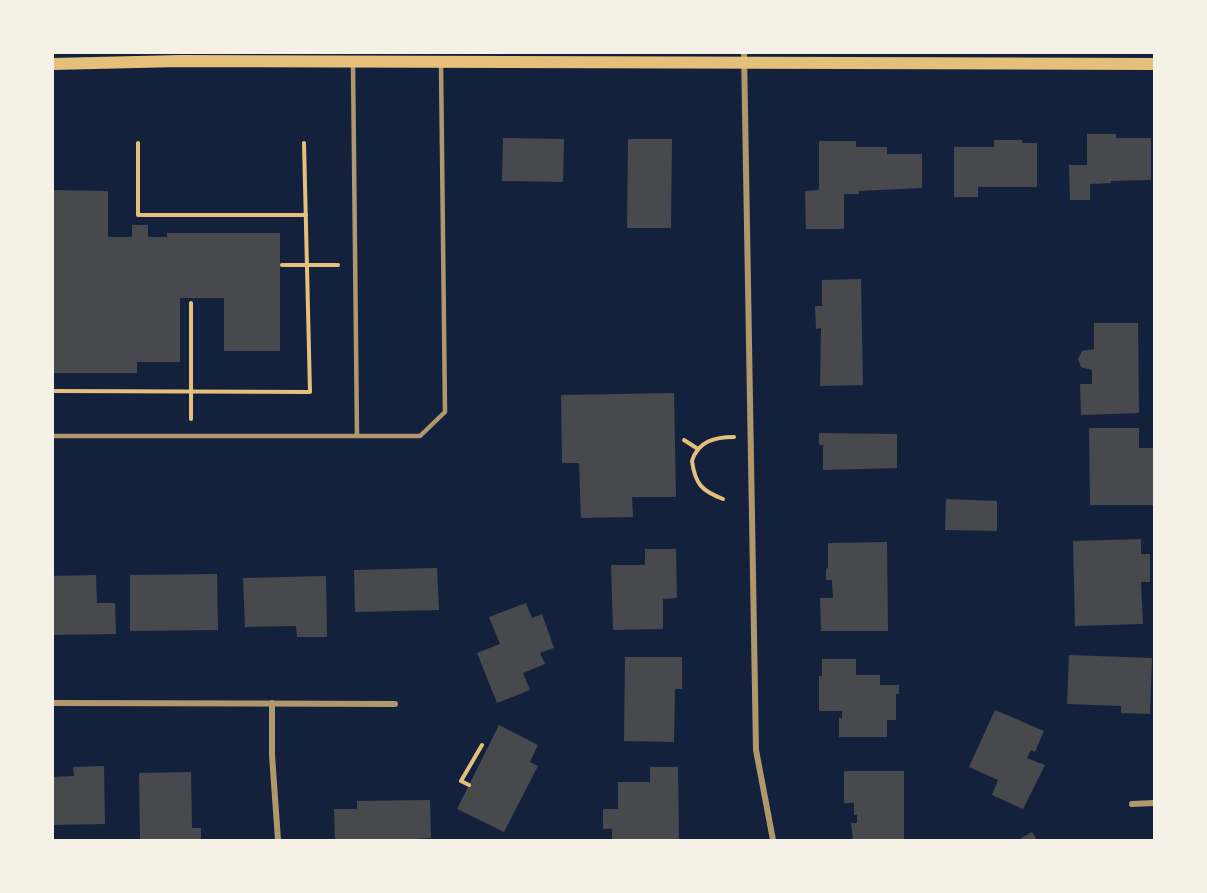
<svg xmlns="http://www.w3.org/2000/svg" width="1207" height="893" font-family="Roboto,sans-serif">
<style>
.building{fill:#48494c}
.lines{fill:none;stroke-linecap:round;stroke-linejoin:round}
.path{stroke:#e5c07b;stroke-width:4}
.service{stroke:#b1986c;stroke-width:4.5}
.minor{stroke:#b1986c;stroke-width:6}
.secondary{stroke:#e5c07b;stroke-width:12}
</style>
<rect width="100%" height="100%" fill="#14213d"/>
<g class="building">
<polygon points="1087,134 1116,134 1116,138 1151,138 1151,180 1111,181 1111,183 1090,184 1090,200 1070,200 1069,165 1087,165"/>
<polygon points="503,138 564,139 563,182 502,181"/>
<polygon points="628,139 672,139 671,228 627,228"/>
<polygon points="994,140 1022,140 1022,143 1037,143 1037,187 978,187 978,197 954,197 954,147 994,147"/>
<polygon points="819,141 856,141 856,147 887,147 887,154 922,154 922,188 859,191 859,194 844,194 844,229 806,229 805,191 819,190"/>
<polygon points="53,190 108,191 108,237 132,237 132,225 148,225 148,237 167,237 167,233 280,233 280,351 224,351 224,298 180,298 180,362 137,362 137,373 52,373"/>
<polygon points="861,279 863,385 820,386 821,328 816,329 815,306 822,306 822,280"/>
<polygon points="1094,323 1138,323 1139,413 1081,415 1080,384 1092,384 1092,370 1081,367 1078,359 1082,351 1094,349"/>
<polygon points="674,393 676,497 632,497 633,517 581,518 579,463 562,463 561,395"/>
<polygon points="1089,428 1139,428 1139,448 1153,448 1154,505 1090,505"/>
<polygon points="819,433 897,434 897,468 823,470 823,445 819,445"/>
<polygon points="946,499 997,501 997,531 945,530"/>
<polygon points="1141,539 1141,554 1150,554 1150,582 1141,582 1143,624 1075,626 1073,541"/>
<polygon points="887,542 888,631 821,631 820,598 833,598 832,580 826,580 826,569 828,568 828,543"/>
<polygon points="645,549 676,549 677,598 663,599 663,629 613,630 611,565 645,565"/>
<polygon points="437,568 439,610 355,612 354,570"/>
<polygon points="217,574 218,630 130,631 130,575"/>
<polygon points="96,575 97,603 115,603 116,634 52,635 52,576"/>
<polygon points="326,576 327,637 297,637 296,626 245,627 243,578"/>
<polygon points="526,603 532,618 542,614 554,648 540,653 545,664 523,673 530,690 497,703 477,653 500,644 489,617"/>
<polygon points="1069,655 1152,658 1150,714 1121,713 1121,706 1067,704"/>
<polygon points="625,657 682,657 682,689 675,689 674,742 624,741"/>
<polygon points="822,659 856,659 856,675 880,675 880,685 899,685 899,694 896,694 896,720 887,720 887,737 839,737 839,718 842,718 842,711 819,711 819,676 822,676"/>
<polygon points="995,710 1044,731 1035,752 1031,750 1027,758 1045,765 1023,809 992,795 998,780 969,767"/>
<polygon points="499,725 538,745 530,762 538,766 504,832 457,809"/>
<polygon points="104,766 105,824 52,825 52,777 74,776 73,767"/>
<polygon points="650,767 678,767 679,840 612,840 612,829 603,829 603,809 618,809 618,782 650,782"/>
<polygon points="844,771 904,771 904,840 853,840 851,823 857,823 857,815 854,815 854,803 844,803"/>
<polygon points="191,772 192,828 201,828 201,840 140,840 139,773"/>
<polygon points="430,800 431,838 415,839 415,840 335,840 334,809 357,809 357,801"/>
<polygon points="1032,832 1037,840 1018,840"/>
</g>
<g class="lines">
<g class="path">
<polyline points="138,143 138,215 306,215"/>
<polyline points="282,265 338,265"/>
<polyline points="191,303 191,419"/>
<polyline points="52,391 310,392 304,143"/>
<polyline points="684,440 698,449"/>
<path d="M723 499C702 491 695 484 692 461 698 441 715 437 734 437"/>
<polyline points="469,785 461,781 482,745"/>
</g>
<g class="service">
<polyline points="353,64 357,436"/>
<polyline points="52,436 420,436 445,412 441,64"/>
</g>
<g class="minor">
<polyline points="744,52 756,750 773,840"/>
<polyline points="52,703 395,704"/>
<polyline points="272,703 272,755 278,840"/>
<polyline points="1132,804 1154,803"/>
</g>
<polyline class="secondary" points="52,64 180,61 1154,64"/>
</g>
<rect width="1207" height="893" fill="none" stroke="#f6f1e7" stroke-width="108"/>
</svg>
